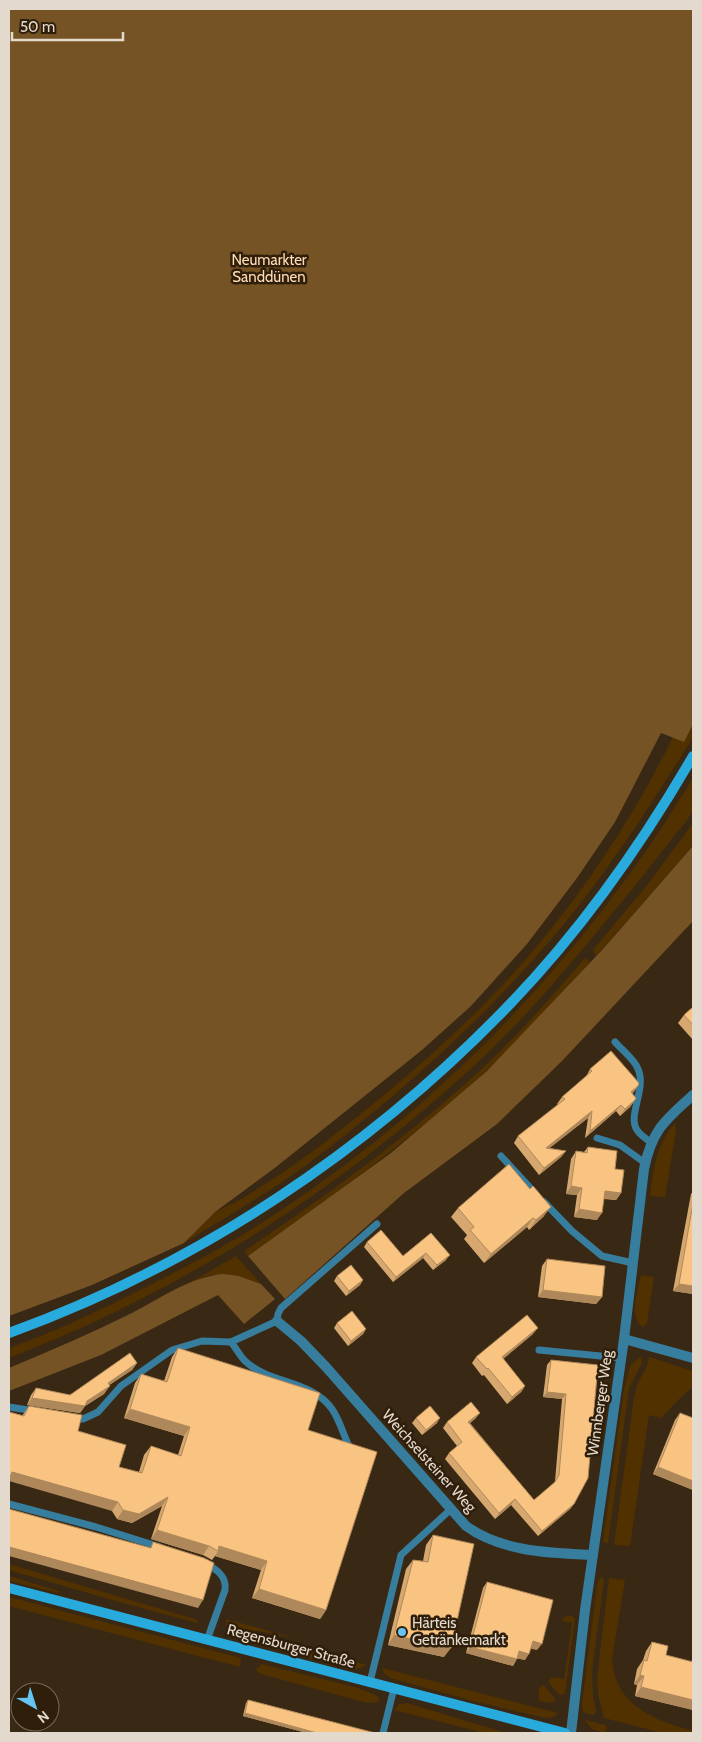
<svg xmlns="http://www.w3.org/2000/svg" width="702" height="1742" font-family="Cabin,sans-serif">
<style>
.green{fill:#523100}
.forest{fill:#765325}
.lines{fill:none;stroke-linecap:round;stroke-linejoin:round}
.lane{stroke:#377d9d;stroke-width:7}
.street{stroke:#377d9d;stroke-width:10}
.secondary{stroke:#29aadd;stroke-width:10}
.wall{fill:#d6a86f}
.shaded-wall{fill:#ae885a}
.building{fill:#f9c381;stroke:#ae885a}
.poi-dot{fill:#67c4f0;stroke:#2f1f0a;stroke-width:2}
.labels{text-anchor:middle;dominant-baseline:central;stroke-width:5;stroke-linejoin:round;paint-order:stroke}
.park-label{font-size:15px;fill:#ffddb6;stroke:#2f1f0a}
.street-label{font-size:15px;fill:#e4d9cd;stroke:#2f1f0a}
.poi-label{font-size:15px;fill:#e4d9cd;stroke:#2f1f0a;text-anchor:start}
</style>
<rect width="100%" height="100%" fill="#392814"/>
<g class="green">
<path d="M693 724V736L689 744C650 806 611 867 564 924 489 1015 400 1095 305 1166 267 1194 224 1218 184 1243 193 1233 203 1222 213 1214 222 1207 234 1204 243 1198 273 1179 303 1160 330 1138 403 1082 479 1016 537 946 591 882 636 812 673 737L684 741Z"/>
<path d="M693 778C693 787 696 802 693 810 688 821 678 831 671 840 651 866 631 891 610 916 565 971 519 1026 466 1073 332 1195 178 1293 9 1358V1348C57 1331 105 1308 150 1285 180 1270 210 1254 239 1237 424 1124 581 964 693 778Z"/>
<polygon points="693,823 693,846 596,956 593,950 648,884"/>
<path d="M585 958 590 962C555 999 522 1038 485 1072 411 1140 330 1198 248 1256L244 1251C329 1194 412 1134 487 1064 522 1031 554 994 585 958Z"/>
<path d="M675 1123 676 1132 665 1197 650 1196C653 1170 657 1143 675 1123Z"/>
<polygon points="236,1256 261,1284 239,1276 210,1275 191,1282"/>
<path d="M641 1275 654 1277 647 1324 643 1327C628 1317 638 1289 641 1275Z"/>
<polygon points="641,1356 642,1363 629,1388 608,1543 603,1542 624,1389 630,1366"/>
<polygon points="649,1357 693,1371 693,1387 680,1398 661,1418 649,1415 630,1546 614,1545 634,1398 637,1385 647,1366"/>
<polygon points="9,1564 198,1620 197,1623 105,1598 9,1570"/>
<polygon points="9,1576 59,1591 58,1593 9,1581"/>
<polygon points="602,1577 604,1580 592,1672 593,1697 596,1710 595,1714 592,1715 583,1712 582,1703 597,1585 599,1579"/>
<path d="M609 1578 625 1580 612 1658C614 1705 654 1720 693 1731V1733H663L604 1718 598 1694 597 1678Z"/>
<polygon points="9,1597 241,1658 240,1667 9,1606"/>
<polygon points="567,1616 572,1616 575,1619 565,1693 562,1695 558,1694 548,1681 553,1677 564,1679 572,1623 563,1621 563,1618"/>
<polygon points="226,1619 298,1639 259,1631 233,1630 226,1626"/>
<polygon points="238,1636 266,1638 367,1665 361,1668 351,1669 243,1641 236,1638"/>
<polygon points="262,1664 355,1687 376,1695 379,1699 379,1701 374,1703 364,1702 261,1674 258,1672 256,1669"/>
<polygon points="382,1668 558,1713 554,1717 545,1718 477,1702 390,1678 384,1673"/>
<polygon points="544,1685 556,1700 550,1703 539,1701 539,1688"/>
<polygon points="407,1703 506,1733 484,1733 394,1710 399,1704"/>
<polygon points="585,1720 605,1725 607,1728 605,1733 592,1729"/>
</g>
<g class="forest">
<polygon points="9,9 693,9 693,724 684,742 661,733 615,822 577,878 527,944 471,1006 422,1050 276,1167 215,1212 184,1243 92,1285 9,1316"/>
<polygon points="693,846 693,921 562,1061 497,1124 404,1193 285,1299 248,1256 391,1153 487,1071 603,949"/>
<path d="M223 1274 239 1276 261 1284 275 1299 244 1324 218 1295 101 1355 9 1391V1368C50 1351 91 1333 132 1313 161 1298 190 1277 223 1274Z"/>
</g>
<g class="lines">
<g class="lane">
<path d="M615 1042C622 1050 635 1060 638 1069 647 1088 627 1116 637 1130 640 1135 647 1139 651 1143"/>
<polyline points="597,1138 620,1145 645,1163"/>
<polyline points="501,1156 536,1194"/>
<polyline points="544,1202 572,1231 602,1256 633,1263"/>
<path d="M231 1342C236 1348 240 1356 245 1361 269 1384 312 1380 332 1409 339 1419 343 1433 348 1444"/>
<polyline points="539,1350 621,1358"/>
<polyline points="9,1407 35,1411"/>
<polyline points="72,1418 83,1419 98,1412 121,1386 172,1350 202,1341 231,1342 277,1321 278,1314 281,1308 377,1224"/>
<polyline points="9,1504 96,1527 160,1547"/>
<path d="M205 1563C216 1569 227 1576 225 1590L207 1640"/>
<polyline points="370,1682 401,1555 450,1510"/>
<polyline points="383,1733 394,1688"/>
</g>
<g class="street">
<path d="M277 1321 301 1341 326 1367 466 1526C502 1552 550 1553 593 1555"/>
<polyline points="624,1339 693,1358"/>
<path d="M571 1733 585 1610 624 1339 644 1169C652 1130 665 1120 693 1095"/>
</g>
<g class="secondary">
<path d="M9 1333C199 1264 371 1149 511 1003 582 929 642 844 693 756"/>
<polyline points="9,1588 565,1733"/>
</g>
</g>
<g class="wall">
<polygon points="693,1007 693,1040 678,1023 684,1015"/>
<polygon points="590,1069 638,1086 632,1094 635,1100 630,1107 620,1116 616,1111 585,1138 588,1118 549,1148 566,1151 561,1157 539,1175 514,1143 518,1136 558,1105 557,1104 562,1097 586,1077"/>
<polygon points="588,1147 615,1169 621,1193 616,1200 604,1199 597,1220 574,1217 577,1195 566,1194 571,1159 576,1151 584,1152"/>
<polygon points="693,1191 693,1294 673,1291 691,1194"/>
<polygon points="458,1208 544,1216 529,1230 527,1227 484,1263 464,1239 467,1235 451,1217"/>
<polygon points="431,1233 446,1260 433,1270 423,1258 393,1282 364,1247 367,1242 403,1256"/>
<polygon points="547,1259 602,1297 596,1304 538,1297 542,1266"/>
<polygon points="337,1276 363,1280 360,1285 346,1296 334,1281"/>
<polygon points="337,1323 366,1329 363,1334 348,1346 334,1328"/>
<polygon points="533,1334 503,1359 525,1386 521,1392 507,1404 484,1375 482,1376 472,1363 476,1357"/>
<polygon points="178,1348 308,1430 326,1610 320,1619 252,1598 261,1570 215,1556 212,1560 203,1555 151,1539 162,1506 132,1523 117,1519 112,1511 22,1416 29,1406 78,1431 119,1467 139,1472 144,1455 151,1446 178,1455 184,1436 124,1418 135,1383 141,1374 164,1381 172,1357"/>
<polygon points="551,1360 598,1365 574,1504 570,1509 538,1536 511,1505 495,1519 445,1459 449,1453 457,1446 443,1428 447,1422 476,1418 470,1423 534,1500 554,1483 555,1481 562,1399 543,1397 547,1365"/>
<polygon points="137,1363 132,1370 109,1385 104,1394 85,1406 80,1413 27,1405 31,1395 36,1388 70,1395"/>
<polygon points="680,1413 693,1418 693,1490 653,1474 675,1420"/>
<polygon points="416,1418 437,1423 422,1435 412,1423"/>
<polygon points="433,1535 444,1657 388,1645 406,1569 413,1560 423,1561 426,1545"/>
<polygon points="487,1582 537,1650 531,1648 525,1660 517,1658 513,1666 466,1653 483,1588"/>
<polygon points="652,1642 666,1655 691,1662 693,1658 693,1710 635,1696 637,1685 634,1684 637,1669 643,1660 646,1651"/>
<polygon points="248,1700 375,1733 307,1733 243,1716 246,1703"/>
</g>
<g class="shaded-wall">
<polygon points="638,1086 634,1092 626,1099 631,1092"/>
<polygon points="635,1100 630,1107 620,1116 625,1109"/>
<polygon points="621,1105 616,1111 585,1138 590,1131"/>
<polygon points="592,1111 588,1118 541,1155 546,1148"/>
<polygon points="566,1151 561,1157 539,1175 544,1168"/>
<polygon points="571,1186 582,1188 577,1195 566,1194"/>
<polygon points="605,1191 621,1193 616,1200 600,1198"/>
<polygon points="551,1207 544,1216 529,1230 536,1220"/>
<polygon points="579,1209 602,1213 597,1220 574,1217"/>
<polygon points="533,1218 527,1227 484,1263 491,1254"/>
<polygon points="426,1253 423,1258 393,1282 396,1277"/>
<polygon points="450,1255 446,1260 433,1270 437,1265"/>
<polygon points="363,1280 360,1285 346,1296 349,1291"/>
<polygon points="679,1284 693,1286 693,1294 673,1291"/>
<polygon points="543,1290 602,1297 596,1304 538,1297"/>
<polygon points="538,1328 533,1334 497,1364 502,1357"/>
<polygon points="366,1329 363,1334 348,1346 351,1341"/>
<polygon points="137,1363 132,1370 102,1390 108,1383"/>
<polygon points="110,1386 104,1394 85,1406 80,1413 27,1405 32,1398 87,1401"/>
<polygon points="525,1386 521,1392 507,1404 512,1397"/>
<polygon points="547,1392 566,1394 562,1399 543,1397"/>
<polygon points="130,1409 190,1427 184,1436 124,1418"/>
<polygon points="480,1413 476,1418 464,1427 468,1422"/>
<polygon points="440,1418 437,1423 422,1435 426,1430"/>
<polygon points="658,1467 693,1481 693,1490 653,1474"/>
<polygon points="12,1472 118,1502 112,1511 9,1481 9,1476"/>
<polygon points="168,1497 162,1506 132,1523 117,1519 123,1510"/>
<polygon points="515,1499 511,1505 495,1519 499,1513"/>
<polygon points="574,1504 570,1509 538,1536 542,1531"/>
<polygon points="157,1530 209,1546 203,1555 151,1539"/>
<polygon points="219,1546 267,1561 261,1570 215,1556 218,1551"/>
<polygon points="9,1547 203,1600 198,1608 9,1556"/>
<polygon points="259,1589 326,1610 320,1619 252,1598"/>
<polygon points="394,1635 451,1648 444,1657 388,1645"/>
<polygon points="533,1641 542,1644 537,1650 528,1648"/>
<polygon points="470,1647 517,1659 513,1666 466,1653"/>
<polygon points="519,1651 529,1654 525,1660 514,1658"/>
<polygon points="640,1675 644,1676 637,1685 634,1684"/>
<polygon points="641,1687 693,1700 693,1710 635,1696"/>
<polygon points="245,1713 317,1733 307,1733 243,1716"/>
</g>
<g class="building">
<polygon points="693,1007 693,1025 684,1015"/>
<polygon points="611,1051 639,1083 638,1086 631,1092 636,1098 635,1100 625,1109 621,1105 590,1131 592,1111 546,1148 566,1151 544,1168 518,1136 565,1099 562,1097 592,1071 590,1069"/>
<polygon points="588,1147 617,1151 615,1169 624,1170 621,1193 605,1191 602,1213 579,1209 582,1188 571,1186 576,1151 587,1153"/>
<polygon points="509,1164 530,1189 533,1186 551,1207 536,1220 533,1218 491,1254 470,1230 474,1227 458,1208"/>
<polygon points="693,1203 693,1286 679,1284"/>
<polygon points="381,1230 403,1256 431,1233 450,1255 437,1265 426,1253 396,1277 367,1242"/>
<polygon points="547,1259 605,1266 602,1297 543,1290"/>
<polygon points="351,1265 363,1280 349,1291 337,1276"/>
<polygon points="352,1311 366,1329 351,1341 337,1323"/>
<polygon points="527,1315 538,1328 502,1357 525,1386 512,1397 488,1368 487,1369 476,1357"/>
<polygon points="178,1348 320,1393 308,1430 377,1452 326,1610 259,1589 267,1561 219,1546 218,1551 209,1546 157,1530 168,1497 139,1514 123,1510 118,1502 12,1472 10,1477 9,1477 9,1412 24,1416 29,1406 82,1415 78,1431 126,1445 119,1467 142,1473 151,1446 181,1456 190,1427 130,1409 141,1374 167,1382"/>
<polygon points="130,1353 137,1363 108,1383 110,1386 87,1401 85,1406 32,1398 36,1388 70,1395"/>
<polygon points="551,1360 598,1365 588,1478 574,1504 542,1531 515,1499 499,1513 449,1453 462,1442 447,1422 471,1402 480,1413 468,1422 534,1500 555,1482 559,1475 566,1394 547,1392"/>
<polygon points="430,1406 440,1418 426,1430 416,1418"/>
<polygon points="680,1413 693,1418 693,1481 658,1467"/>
<polygon points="9,1509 151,1548 153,1542 204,1558 214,1563 203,1600 9,1547"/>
<polygon points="433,1535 474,1544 451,1648 394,1635 413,1560 428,1562"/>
<polygon points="487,1582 553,1600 542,1644 533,1641 529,1654 519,1651 517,1659 470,1647"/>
<polygon points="652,1642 668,1646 666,1655 693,1662 693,1700 641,1687 644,1676 640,1675 644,1660 647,1661"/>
<polygon points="248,1700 375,1733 317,1733 245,1713"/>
</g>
<circle class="poi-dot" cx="402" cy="1632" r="5"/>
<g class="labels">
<g class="park-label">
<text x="269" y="260">Neumarkter<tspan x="269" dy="17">Sanddünen</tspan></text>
</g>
<g class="street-label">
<text transform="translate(600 1403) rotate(-82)">Winnberger Weg</text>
<text transform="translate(429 1461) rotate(48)">Weichselsteiner Weg</text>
<text transform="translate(291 1646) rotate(15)">Regensburger Straße</text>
</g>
<g class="poi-label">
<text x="412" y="1623">Härteis<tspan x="412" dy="17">Getränkemarkt</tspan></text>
</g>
</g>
<rect width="702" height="1742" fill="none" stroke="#e4d9cd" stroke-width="20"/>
<g transform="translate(35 1707) rotate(141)"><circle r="24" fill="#2f1f0a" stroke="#776958"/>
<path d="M0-4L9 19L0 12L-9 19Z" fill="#67c4f0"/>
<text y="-8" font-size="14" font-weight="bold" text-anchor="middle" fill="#e4d9cd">N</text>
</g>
<path d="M12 32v8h111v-8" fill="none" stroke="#e4d9cd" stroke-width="2.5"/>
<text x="20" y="32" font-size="15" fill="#e4d9cd" stroke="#2f1f0a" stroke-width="4" paint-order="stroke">50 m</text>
</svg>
